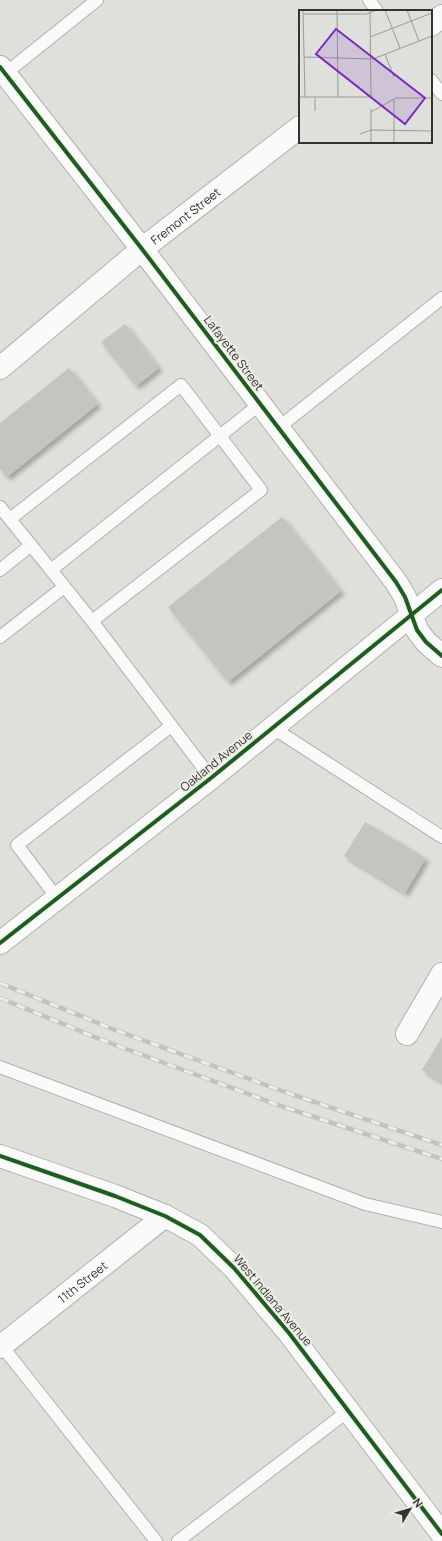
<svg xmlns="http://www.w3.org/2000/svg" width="442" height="1541" font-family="Manrope,sans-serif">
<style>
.building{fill:#c4c4c1;filter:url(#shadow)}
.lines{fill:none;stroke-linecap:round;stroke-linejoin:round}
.lane-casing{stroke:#b1b1ad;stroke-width:14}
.street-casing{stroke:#b1b1ad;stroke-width:24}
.secondary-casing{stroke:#b1b1ad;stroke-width:24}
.lane{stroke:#fafafa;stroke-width:12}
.street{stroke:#fafafa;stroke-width:22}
.secondary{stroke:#fafafa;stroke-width:22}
.rail-casing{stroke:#c2c2c2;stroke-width:4.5}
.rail{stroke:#edeee6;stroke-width:3;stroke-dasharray:9;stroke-linecap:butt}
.cycleway-casing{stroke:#edeee6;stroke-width:6}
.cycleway{stroke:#1b5e20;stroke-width:4}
.labels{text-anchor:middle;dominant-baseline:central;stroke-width:4;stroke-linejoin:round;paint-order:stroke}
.street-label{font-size:12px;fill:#333430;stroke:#edeee6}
.inset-road{fill:none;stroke:#9a9b97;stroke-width:1}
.view{fill:#7b2cbf;fill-opacity:0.15;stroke:#7b2cbf;stroke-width:2}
.inset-edge{fill:none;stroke:#333430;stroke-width:2}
</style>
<defs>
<filter id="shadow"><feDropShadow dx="3.5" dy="3.5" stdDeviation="2" flood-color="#0004"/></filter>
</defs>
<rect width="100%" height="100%" fill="#dfdfdb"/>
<g class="building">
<polygon points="125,324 159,368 136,386 101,342"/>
<polygon points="69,368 98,404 7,477 0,469 0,423"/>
<polygon points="282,517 341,591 228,682 168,607"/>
<polygon points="365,822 426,858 405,893 344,856"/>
<polygon points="442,1037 442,1082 422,1070"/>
</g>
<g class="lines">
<g class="lane-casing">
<g id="lane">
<polyline points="369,0 377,11"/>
<polyline points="1,77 97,0"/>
<polyline points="431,80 442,94"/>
<polyline points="278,428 442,298"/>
<polyline points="0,507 51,570"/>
<polyline points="10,519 181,385 261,490 92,621"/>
<polyline points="0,570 31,545"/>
<polyline points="0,637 64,587"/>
<polyline points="273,728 442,837"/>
<polyline points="211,778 92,621 51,570 260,404"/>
<polyline points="57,898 17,845 171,726"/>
<polyline points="0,1067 365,1204 442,1222"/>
<polyline points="2,1346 156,1541"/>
<polyline points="178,1541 348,1411"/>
</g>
</g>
<g class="street-casing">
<g id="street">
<polyline points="431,25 442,16"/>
<polyline points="0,67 142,249 396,582 405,597 417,630 426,642 442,656"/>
<path id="s1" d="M0 368 142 249 300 127"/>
<polyline points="407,1034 442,974"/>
<path id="s2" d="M0 1347 165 1216"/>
</g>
</g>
<g class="secondary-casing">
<g id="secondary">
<polyline points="0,943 211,778 442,590"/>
<polyline points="0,1156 115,1196 165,1216 200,1235 234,1268 289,1333 442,1534"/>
</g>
</g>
<use href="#lane" class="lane"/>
<use href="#street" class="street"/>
<use href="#secondary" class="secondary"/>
<g class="rail-casing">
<g id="rail">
<polyline points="0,983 115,1030 285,1092 442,1145"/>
<polyline points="0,998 102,1040 275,1104 442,1159"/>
</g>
</g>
<use href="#rail" class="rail"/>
<g class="cycleway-casing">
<g id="cycleway">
<polyline points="0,67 142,249 396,582 405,597 417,630 426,642 442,656"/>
<polyline points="0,943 211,778 442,590"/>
<polyline points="0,1156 115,1196 165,1216 200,1235 234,1268 289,1333 442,1534"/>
</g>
</g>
<use href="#cycleway" class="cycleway"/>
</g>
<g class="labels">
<g class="street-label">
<text stroke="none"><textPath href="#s1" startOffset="240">Fremont Street</textPath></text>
<text transform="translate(234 353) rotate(53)">Lafayette Street</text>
<text transform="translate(216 761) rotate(-39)">Oakland Avenue</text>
<text stroke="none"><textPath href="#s2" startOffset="105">11th Street</textPath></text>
<text transform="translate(273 1300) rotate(50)">West Indiana Avenue</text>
</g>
</g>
<g transform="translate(299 10)">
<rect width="133" height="133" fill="#dfdfdb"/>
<path class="inset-road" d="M4 0 6 87M38 0 39 87M71 0 72 88M86 0 101 38M108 0 120 31M5 4H68L78 0M71 27 133 3M86 44 95 67M5 47 74 49 133 26M133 63V102M0 87H72M16 87V101M95 90V133M72 99V133M72 102 97 88H133M61 124 72 120 133 121"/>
<path class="view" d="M37 19 126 88 106 114 17 44Z"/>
<rect width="133" height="133" class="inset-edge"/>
</g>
<g transform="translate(410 1509) rotate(52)" stroke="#edeee6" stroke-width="3" paint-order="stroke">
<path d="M0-3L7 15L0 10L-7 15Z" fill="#333430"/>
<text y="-6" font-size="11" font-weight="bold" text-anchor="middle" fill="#333430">N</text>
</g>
</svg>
